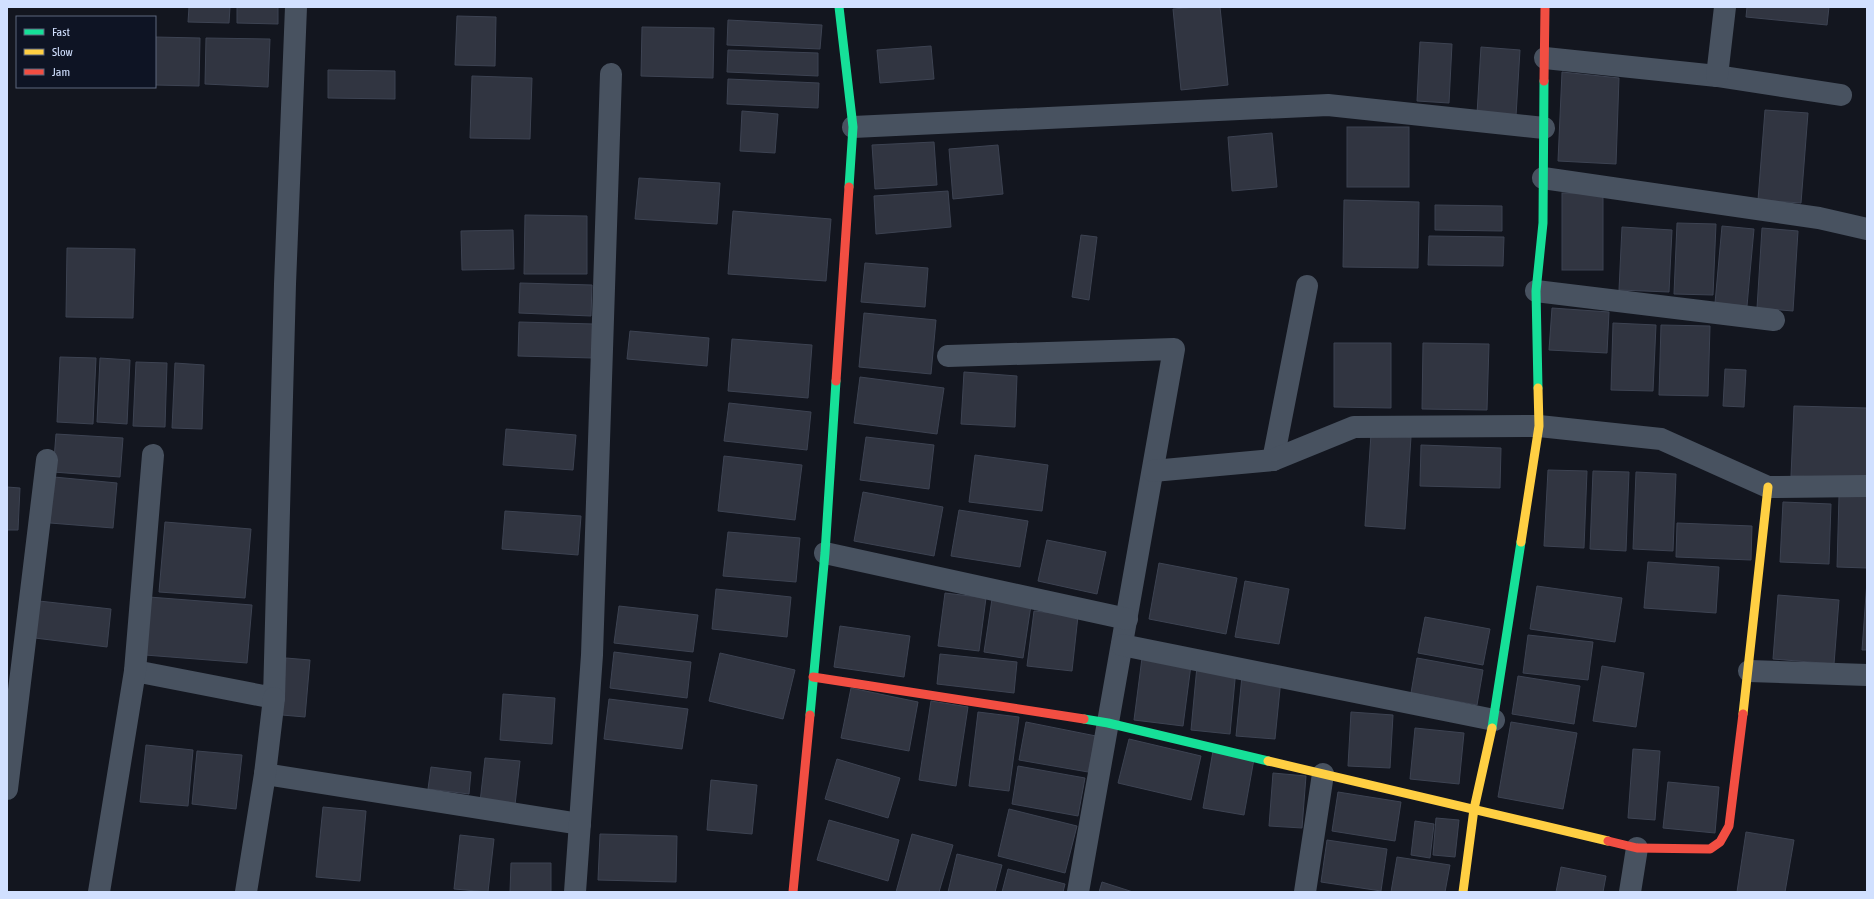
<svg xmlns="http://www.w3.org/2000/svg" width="1874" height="899" font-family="'Asap Condensed',sans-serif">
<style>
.building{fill:#313541;stroke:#3d4352}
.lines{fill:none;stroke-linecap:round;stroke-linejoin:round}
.street{stroke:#485260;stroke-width:22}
.fast{stroke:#16e098;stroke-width:9}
.slow{stroke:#ffcf43;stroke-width:9}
.jam{stroke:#f24e42;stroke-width:9}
</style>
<rect width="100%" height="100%" fill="#13161f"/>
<g class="building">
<polygon points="189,7 230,7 229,23 188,22"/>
<polygon points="237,7 278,7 278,24 237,23"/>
<polygon points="1197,7 1220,7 1228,85 1181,90 1173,9"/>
<polygon points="1747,7 1829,7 1827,25 1746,17"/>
<polygon points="457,16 496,17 495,66 455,65"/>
<polygon points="728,20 822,25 820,49 727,45"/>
<polygon points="642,27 714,28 713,78 641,76"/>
<polygon points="155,37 200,38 199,86 155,85"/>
<polygon points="206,38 270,39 268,87 205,84"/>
<polygon points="1420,42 1452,44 1449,103 1417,101"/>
<polygon points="931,46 934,79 880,83 877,50"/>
<polygon points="1481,47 1520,50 1516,116 1477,114"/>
<polygon points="728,50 818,53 818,76 727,72"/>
<polygon points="328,70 395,71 395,99 328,98"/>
<polygon points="1562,72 1619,78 1616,164 1558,161"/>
<polygon points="472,76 532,78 530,139 470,138"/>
<polygon points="728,79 819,83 818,108 727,104"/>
<polygon points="1765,110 1808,113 1801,203 1758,200"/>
<polygon points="742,111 778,114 775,153 740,151"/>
<rect x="1347" y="127" width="62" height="60"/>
<polygon points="1272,133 1277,187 1232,191 1228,137"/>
<polygon points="934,142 937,185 875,189 872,145"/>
<polygon points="998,145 1003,194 953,199 949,149"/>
<polygon points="639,178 720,183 717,224 635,219"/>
<polygon points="948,191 951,227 876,234 874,196"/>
<rect x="1562" y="193" width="41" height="77"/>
<polygon points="1344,200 1419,202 1418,268 1343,267"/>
<polygon points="1435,205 1502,206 1502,231 1435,230"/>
<polygon points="733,211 831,219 826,281 728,274"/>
<polygon points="525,215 587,216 587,274 524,274"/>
<polygon points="1677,223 1716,224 1713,295 1674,294"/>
<polygon points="1722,226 1754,229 1747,306 1715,303"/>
<polygon points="1622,227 1672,230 1669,292 1619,290"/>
<polygon points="1762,228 1798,231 1793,311 1757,308"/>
<polygon points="513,230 514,269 462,270 461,231"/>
<polygon points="1081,235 1097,237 1089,300 1072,297"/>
<polygon points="1429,236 1504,237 1503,266 1428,265"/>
<polygon points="67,248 135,249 133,318 66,317"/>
<polygon points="865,263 928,268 925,307 861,302"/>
<polygon points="520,283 592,285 591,316 519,313"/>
<polygon points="1552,308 1609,312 1607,353 1549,350"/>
<polygon points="864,313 936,320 931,374 859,367"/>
<polygon points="519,322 594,324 593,358 518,356"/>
<polygon points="1613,323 1656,325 1653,391 1611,390"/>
<polygon points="1661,325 1710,326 1708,396 1659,395"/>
<polygon points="630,331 709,338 707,366 627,359"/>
<polygon points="732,339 812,345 808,398 728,391"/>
<polygon points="1334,343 1391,343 1391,408 1334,407"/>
<polygon points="1423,343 1489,344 1487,410 1422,409"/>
<polygon points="60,357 96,358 93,424 57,422"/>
<polygon points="100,358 130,360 127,424 97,422"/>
<polygon points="136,362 167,363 165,427 133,426"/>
<polygon points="175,363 204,365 202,429 172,428"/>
<polygon points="1725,369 1746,370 1744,407 1723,406"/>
<polygon points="964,372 1017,376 1015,427 961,424"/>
<polygon points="860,377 944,388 937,434 854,423"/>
<polygon points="729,403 811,412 807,450 724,441"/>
<polygon points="1794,406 1867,408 1867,478 1791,476"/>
<polygon points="506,429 576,435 573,470 503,465"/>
<polygon points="56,434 123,438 120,477 53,472"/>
<polygon points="1371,434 1411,437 1405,529 1365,526"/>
<polygon points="866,437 934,445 929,489 860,480"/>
<polygon points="1421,445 1501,448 1500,488 1420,486"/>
<polygon points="975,455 1048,465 1042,511 969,502"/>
<polygon points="724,456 802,465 795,520 718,511"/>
<polygon points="1548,470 1587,471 1584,548 1544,546"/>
<polygon points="1593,471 1629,472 1626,551 1590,549"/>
<polygon points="1636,472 1676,474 1673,551 1633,549"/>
<polygon points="54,477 117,483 113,528 50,523"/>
<polygon points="7,487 20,488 18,530 7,530"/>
<polygon points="863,492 943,507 934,556 854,541"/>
<polygon points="1839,496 1867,496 1867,568 1837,567"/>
<polygon points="1783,502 1831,504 1829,564 1780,562"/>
<polygon points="959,510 1028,521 1020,567 951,556"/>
<polygon points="505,511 581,516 578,555 502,549"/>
<polygon points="165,522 251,529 245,598 159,592"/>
<polygon points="1677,523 1752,526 1751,560 1676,557"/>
<polygon points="728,532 800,538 796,582 723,576"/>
<polygon points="1047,540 1106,552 1097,594 1038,581"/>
<polygon points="1648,562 1719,567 1716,613 1644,608"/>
<polygon points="1159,563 1237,578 1226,634 1149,619"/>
<polygon points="1245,581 1289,589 1279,644 1235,637"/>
<polygon points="1867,581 1867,650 1862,650"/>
<polygon points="1537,586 1622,598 1615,642 1530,629"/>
<polygon points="716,589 791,597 787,637 712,629"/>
<polygon points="945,593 986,598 979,651 938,646"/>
<polygon points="1778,595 1839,600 1834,664 1773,659"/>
<polygon points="149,597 252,605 247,663 145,655"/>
<polygon points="992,599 1031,605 1023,658 984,652"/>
<polygon points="39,601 111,609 107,647 35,638"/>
<polygon points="619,606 698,615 693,652 614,643"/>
<polygon points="1034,611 1078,616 1072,671 1027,666"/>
<polygon points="1425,617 1490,629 1483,665 1418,653"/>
<polygon points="840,626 910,636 904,677 834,667"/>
<polygon points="1528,635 1593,642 1588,680 1523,673"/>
<polygon points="614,652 691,662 687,698 610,688"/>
<polygon points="720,653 795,670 783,719 709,701"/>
<polygon points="940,654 1017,662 1014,693 937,684"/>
<polygon points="286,658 310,660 305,717 282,715"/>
<polygon points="1142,658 1191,665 1183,726 1134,720"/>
<polygon points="1417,658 1483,670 1477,705 1411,693"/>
<polygon points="1197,666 1236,669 1230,734 1191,730"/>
<polygon points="1602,666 1644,673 1636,727 1593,721"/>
<polygon points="1242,676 1281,679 1275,739 1236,736"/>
<polygon points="1518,676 1580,686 1574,724 1512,714"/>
<polygon points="851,688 918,702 909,751 841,738"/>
<polygon points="503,694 555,698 552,744 500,740"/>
<polygon points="609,699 688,709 682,749 604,739"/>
<polygon points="931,701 968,707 956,786 919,780"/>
<polygon points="978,712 1019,717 1009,791 969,786"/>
<polygon points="1351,712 1393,715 1390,768 1348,766"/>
<polygon points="1026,722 1096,736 1088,772 1019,760"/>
<polygon points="1511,722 1577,733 1563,809 1498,797"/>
<polygon points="1415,728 1464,733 1459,784 1410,779"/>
<polygon points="1129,739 1201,756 1191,800 1118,783"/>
<polygon points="146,745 193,750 188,806 140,802"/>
<polygon points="1633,749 1660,751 1655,820 1628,818"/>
<polygon points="197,751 242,755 236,809 192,804"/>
<polygon points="1213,751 1254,759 1244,815 1203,808"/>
<polygon points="485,758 520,761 515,805 480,802"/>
<polygon points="837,759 900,778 888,818 825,799"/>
<polygon points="1018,766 1085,778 1078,816 1012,804"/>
<polygon points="431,767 471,772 469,794 428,789"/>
<polygon points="1273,773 1306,776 1302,828 1269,826"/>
<polygon points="711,780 757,785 752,834 707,830"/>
<polygon points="1668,782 1719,787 1715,833 1663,828"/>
<polygon points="1338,792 1401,802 1395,841 1332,831"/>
<polygon points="323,807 366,811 360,881 316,877"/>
<polygon points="1009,809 1077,826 1065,873 998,856"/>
<polygon points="1436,818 1459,820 1455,857 1433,855"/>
<polygon points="829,820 899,840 888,881 817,860"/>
<polygon points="1415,821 1434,824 1430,858 1411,855"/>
<polygon points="1746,832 1794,840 1785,892 1737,892"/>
<polygon points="600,834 677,836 676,882 598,880"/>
<polygon points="912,834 953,845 939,892 896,892"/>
<polygon points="460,835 494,839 488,892 454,889"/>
<polygon points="1327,840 1387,849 1381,891 1321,882"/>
<polygon points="957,854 1002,865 995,892 948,892"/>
<polygon points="1397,857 1450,865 1445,892 1391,892"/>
<polygon points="511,863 551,863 551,892 510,892"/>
<polygon points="1561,867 1606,876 1603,892 1556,892"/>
<polygon points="1008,869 1065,884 1063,892 1002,892"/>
<polygon points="1102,882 1133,892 1099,892"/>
</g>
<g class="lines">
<g class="street">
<polyline points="1545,58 1717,76 1841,95"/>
<polyline points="1717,76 1725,7"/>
<polyline points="853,127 1328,105 1544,128"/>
<polyline points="1543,178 1819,218 1867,229"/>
<polyline points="1536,291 1774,320"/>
<polyline points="948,356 1174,349 1078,892"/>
<polyline points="1273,460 1307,286"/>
<polyline points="1153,471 1273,460 1354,427 1539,426 1661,439 1768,487 1867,486"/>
<polyline points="825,553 1127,619"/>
<polyline points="1122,645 1494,720"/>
<polyline points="135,671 274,698 285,284 296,7"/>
<polyline points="1749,671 1867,675"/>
<polyline points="265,774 580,824"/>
<polyline points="7,789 47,460"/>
<polyline points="99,892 135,671 153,455"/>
<polyline points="246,892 265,774 274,698"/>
<polyline points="575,892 592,655 611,74"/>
<polyline points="1305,892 1323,774"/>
<polyline points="1630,892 1637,848"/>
</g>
<g class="fast">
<polyline points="839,7 853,127 849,187"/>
<polyline points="1538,388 1536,291 1543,223 1544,81"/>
<polyline points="810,715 825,553 836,381"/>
<polyline points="1084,719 1108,723 1268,761"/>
<polyline points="1492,728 1521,542"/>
</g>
<g class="slow">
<polyline points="1521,542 1539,426 1538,388"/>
<polyline points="1743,714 1768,487"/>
<polyline points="1268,761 1608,841"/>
<polyline points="1463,892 1474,809 1492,728"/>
</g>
<g class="jam">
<polyline points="1544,81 1545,7"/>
<polyline points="836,381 849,187"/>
<polyline points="813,677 1084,719"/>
<polyline points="1608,841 1637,848 1710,849 1720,842 1729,826 1743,714"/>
<polyline points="793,892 810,715"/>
</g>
</g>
<rect width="1874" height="899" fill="none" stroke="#d1e0ff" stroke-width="16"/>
<rect x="16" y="16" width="140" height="72" fill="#0e1424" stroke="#5c667c"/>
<rect x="24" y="29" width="20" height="6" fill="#16e098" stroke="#5c667c"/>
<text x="52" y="36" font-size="12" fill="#d1e0ff">Fast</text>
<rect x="24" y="49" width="20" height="6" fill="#ffcf43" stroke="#5c667c"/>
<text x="52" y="56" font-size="12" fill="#d1e0ff">Slow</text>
<rect x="24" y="69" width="20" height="6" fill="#f24e42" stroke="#5c667c"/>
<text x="52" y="76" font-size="12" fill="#d1e0ff">Jam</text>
</svg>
